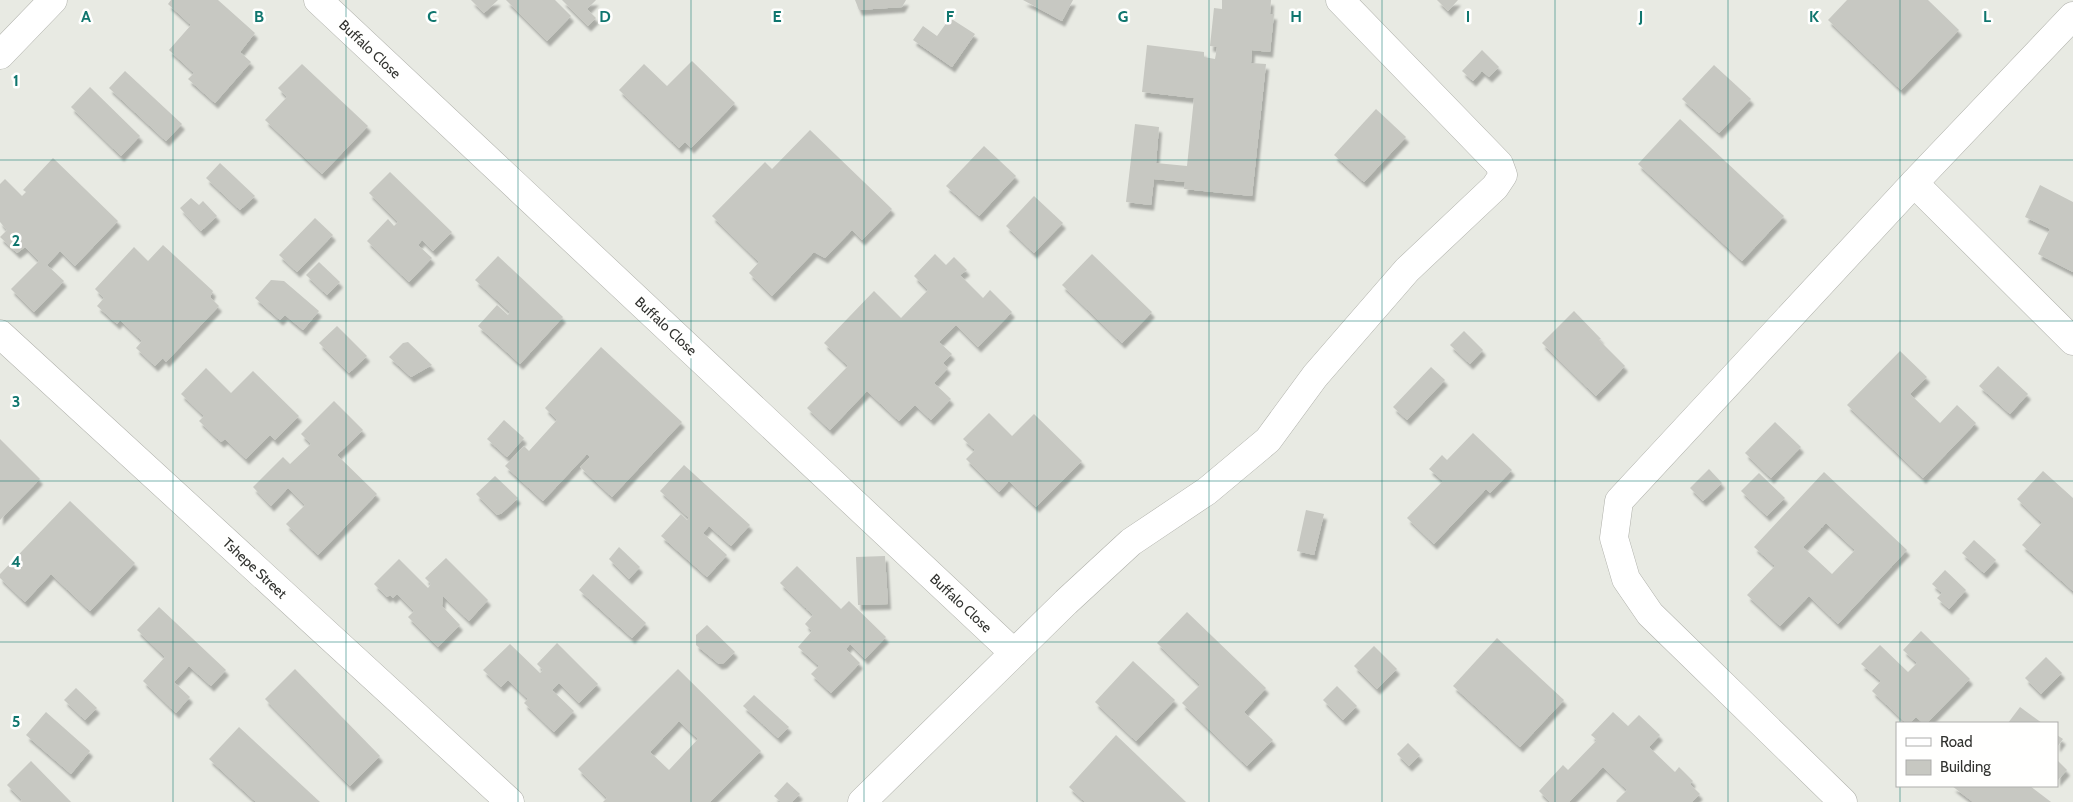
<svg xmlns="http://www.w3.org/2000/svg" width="2073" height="802" font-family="Cabin,sans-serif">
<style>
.building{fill:#c7c8c2;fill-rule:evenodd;filter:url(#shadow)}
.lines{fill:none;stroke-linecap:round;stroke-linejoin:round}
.street-casing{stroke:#afb0aa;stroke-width:29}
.secondary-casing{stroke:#afb0aa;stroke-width:29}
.street{stroke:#fff;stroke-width:28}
.secondary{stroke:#fff;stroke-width:28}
.grid{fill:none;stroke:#0f766e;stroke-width:1;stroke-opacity:0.55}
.labels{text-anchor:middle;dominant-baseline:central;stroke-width:5;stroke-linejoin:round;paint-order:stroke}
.street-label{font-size:14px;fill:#31322f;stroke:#fffffe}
.grid-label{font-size:16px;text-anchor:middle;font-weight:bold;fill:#0f766e;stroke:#fffffe;stroke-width:5;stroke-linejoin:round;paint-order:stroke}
</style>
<defs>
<filter id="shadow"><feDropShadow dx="3" dy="5.5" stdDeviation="1" flood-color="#0004"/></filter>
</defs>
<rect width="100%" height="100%" fill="#e8eae3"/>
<g class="building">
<polygon points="171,0 218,0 255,33 240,52 251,62 215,103 188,79 194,73 169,50 191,25 168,4"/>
<polygon points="471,0 498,0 484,13"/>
<polygon points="506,0 555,0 571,16 547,41"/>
<polygon points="562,0 596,0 587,9 596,18 588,26"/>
<polygon points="855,0 906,0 902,7 859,10"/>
<polygon points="1023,0 1073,0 1062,21"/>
<polygon points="1222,0 1271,0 1270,14 1274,14 1270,52 1252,50 1251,63 1266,64 1252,196 1184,189 1185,182 1154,179 1151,205 1126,202 1135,124 1159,127 1156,163 1187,166 1194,98 1142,92 1147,45 1204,52 1204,57 1215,59 1217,47 1210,46 1214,8 1222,9"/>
<polygon points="1437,0 1458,0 1448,11"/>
<polygon points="1847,0 1928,0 1959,30 1901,90 1828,20"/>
<polygon points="950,18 975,34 952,67 913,40 923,26 937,36"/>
<polygon points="1482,50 1499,67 1489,77 1482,71 1473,81 1462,71"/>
<polygon points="692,61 735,103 691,148 685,142 679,148 619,90 644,64 667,86"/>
<polygon points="302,64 368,126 322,174 265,120 287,97 278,88"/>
<polygon points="1714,65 1751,99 1719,133 1682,99"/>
<polygon points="125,71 182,124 166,141 109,88"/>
<polygon points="90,87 140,136 121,156 71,107"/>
<polygon points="1376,109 1406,137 1364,182 1334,155"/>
<polygon points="1680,119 1784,216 1742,261 1638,164"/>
<polygon points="810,130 892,209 862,240 852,230 825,258 814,252 772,296 749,273 759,262 712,216 765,162 772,169"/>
<polygon points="984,146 1016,176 979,216 946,186"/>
<polygon points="53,158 118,221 75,266 60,251 47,265 64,281 34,312 11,289 39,261 25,247 17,253 0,237 7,230 0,222 0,184 5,179 22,196 26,192 23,190"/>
<polygon points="220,163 255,196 240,210 206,178"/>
<polygon points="390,172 452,232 433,251 422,240 418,245 432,258 409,282 367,241 388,219 394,226 398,222 369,193"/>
<polygon points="2040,185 2073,202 2073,272 2038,254 2050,229 2025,217"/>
<polygon points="1034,196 1063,223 1034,253 1006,226"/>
<polygon points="191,198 199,205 203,201 217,216 201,231 180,208"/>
<polygon points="315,218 333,235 297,272 279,255"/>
<polygon points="163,245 213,291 210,297 219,306 166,362 163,358 155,366 136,348 142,341 120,320 117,324 97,306 104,298 95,289 134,247 148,261"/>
<polygon points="935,254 946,265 954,257 967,270 960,275 983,298 990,290 1012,312 978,347 956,325 939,342 952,354 943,363 948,368 934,383 951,399 931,420 915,405 899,421 867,391 830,430 807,408 848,366 824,343 874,291 901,318 928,290 914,276"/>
<polygon points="1092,254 1152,312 1122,343 1062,285"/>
<polygon points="498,256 563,317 520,364 478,326 497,305 508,315 510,312 475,280"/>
<polygon points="319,262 340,282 327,295 306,275"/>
<polygon points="271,280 284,281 319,311 303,330 285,315 280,320 255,298"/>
<polygon points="1574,311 1601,339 1599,340 1625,366 1596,396 1542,343"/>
<polygon points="337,326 367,356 349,373 319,343"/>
<polygon points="1464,331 1483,350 1470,364 1450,345"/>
<polygon points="408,342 432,365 411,377 389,357 403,343"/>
<polygon points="601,347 682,422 612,497 580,467 590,457 587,454 543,501 505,466 524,446 529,451 557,420 545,408"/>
<polygon points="1900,351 1927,377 1910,394 1940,423 1957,405 1976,423 1923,478 1847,405"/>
<polygon points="1998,366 2028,394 2010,414 1979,386"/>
<polygon points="1431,367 1445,380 1407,420 1393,407"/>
<polygon points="206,368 231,393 253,371 299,416 275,440 270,435 246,459 225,439 221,442 199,421 204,416 181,394"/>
<polygon points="334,401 363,430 337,455 377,494 318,555 286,524 305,505 288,488 271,506 253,487 283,457 290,464 311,444 301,434"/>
<polygon points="989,413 1012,436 1034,414 1082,461 1036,507 1009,481 999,492 966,459 975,450 963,439"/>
<polygon points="504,420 524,438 507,457 487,439"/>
<polygon points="1775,422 1801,447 1771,478 1745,453"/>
<polygon points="1473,433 1512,470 1490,493 1486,489 1434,544 1407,518 1443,481 1429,469 1442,455 1447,460"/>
<polygon points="0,439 40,479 0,520"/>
<polygon points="684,465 750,525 731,546 709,526 703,533 727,555 707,577 661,536 681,514 687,520 689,518 660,491"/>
<polygon points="1709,469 1722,483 1703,501 1690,488"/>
<polygon points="2043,471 2073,498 2073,591 2022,545 2042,523 2017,499"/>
<path d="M1824 472 1907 550 1838 624 1809 596 1780 626 1747 595 1775 566 1754 547ZM1826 523 1855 550 1832 574 1803 547Z"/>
<polygon points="1759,473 1785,498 1767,516 1741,491"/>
<polygon points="495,476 518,498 502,513 497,515 476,494"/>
<polygon points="70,501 135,563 90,611 51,574 25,602 0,578 0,574"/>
<polygon points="1306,510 1324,514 1314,555 1297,551"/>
<polygon points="1974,540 1996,560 1984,573 1962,553"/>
<polygon points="619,547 640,567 629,579 609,559"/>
<polygon points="885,556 888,604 858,605 856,557"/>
<polygon points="446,558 488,600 469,621 443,596 442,606 460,625 438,647 408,617 414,611 397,594 393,598 390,595 387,597 374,584 399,559 428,588 431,584 425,578"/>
<polygon points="797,566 841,609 849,601 886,637 865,659 850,644 846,649 860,663 831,693 811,674 819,666 798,647 812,631 805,624 813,615 780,583"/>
<polygon points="1945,570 1966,590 1949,609 1937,598 1942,593 1932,584"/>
<polygon points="593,574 646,623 632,638 579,590"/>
<polygon points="159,607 226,670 211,686 189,666 174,682 190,697 176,713 143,681 165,657 137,630"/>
<polygon points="1187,612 1266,688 1244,712 1273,740 1247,766 1182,703 1200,685 1157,643"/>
<polygon points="707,625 735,652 724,663 719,664 696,645 696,635"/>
<polygon points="1921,631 1970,679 1927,723 1923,723 1916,717 1910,723 1906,723 1872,691 1881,681 1861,664 1880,645 1908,672 1917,663 1903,650"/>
<polygon points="1497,638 1564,700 1520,747 1453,686"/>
<polygon points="557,643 598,684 579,703 559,683 552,690 574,711 554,732 524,703 528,699 508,680 501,687 483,670 510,644 540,673 543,670 537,664"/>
<polygon points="1374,646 1397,669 1377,689 1354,666"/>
<polygon points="2046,657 2062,673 2041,694 2025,678"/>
<polygon points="1133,661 1175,700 1136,741 1095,702"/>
<polygon points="295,669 380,756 350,786 265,699"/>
<path d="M678 669 761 751 710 802H603L607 798 578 769ZM679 721 698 739 669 770 650 752Z"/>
<polygon points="1337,686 1357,706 1343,720 1323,700"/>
<polygon points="76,688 97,708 85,720 64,700"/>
<polygon points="754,695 789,727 778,738 743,706"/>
<polygon points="2020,707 2042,723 2008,723"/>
<polygon points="46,712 90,751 71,774 26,735"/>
<polygon points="1613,712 1628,726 1639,715 1660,735 1649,747 1675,772 1679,767 1693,781 1690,784 1700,794 1692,802 1617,802 1616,801 1627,790 1603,767 1569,802 1550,802 1539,791 1563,765 1568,770 1597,740 1591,735"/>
<polygon points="239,727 320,802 256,802 209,759"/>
<polygon points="1116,735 1186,802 1085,802 1069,787"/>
<polygon points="2057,735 2063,739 2057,747"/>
<polygon points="1408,743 1420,755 1409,766 1397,754"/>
<polygon points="2057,760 2067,770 2057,781"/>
<polygon points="31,761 71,802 21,802 22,800 7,785"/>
<polygon points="787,782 800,794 792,802 781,802 774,796"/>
<polygon points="1952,786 2030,786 2051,802 1973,802"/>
</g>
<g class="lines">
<g class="street-casing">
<g id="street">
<polyline points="318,0 1014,653"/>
<polyline points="1914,183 2073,341"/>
<polyline points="0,334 510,802"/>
<polyline points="862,802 1066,602 1131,542 1207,491 1268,440 1315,376 1407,270 1495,187 1503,175 1499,164 1340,0"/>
<polyline points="1843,802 1650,614 1626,579 1614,538 1619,501 1914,183 2073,16"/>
</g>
</g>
<g class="secondary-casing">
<polyline id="secondary" points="0,55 53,0"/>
</g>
<use href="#street" class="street"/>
<use href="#secondary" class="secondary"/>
</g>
<path class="grid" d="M173 0V802M346 0V802M518 0V802M691 0V802M864 0V802M1037 0V802M1209 0V802M1382 0V802M1555 0V802M1728 0V802M1900 0V723M0 160H2073M0 321H2073M0 481H2073M0 642H2073M1900 786V802"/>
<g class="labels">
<g class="street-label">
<text transform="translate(370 49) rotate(43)">Buffalo Close</text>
<text transform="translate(666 326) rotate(43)">Buffalo Close</text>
<text transform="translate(255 568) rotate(43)">Tshepe Street</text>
<text transform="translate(961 603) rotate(43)">Buffalo Close</text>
</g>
</g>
<g class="grid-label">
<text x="86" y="22">A</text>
<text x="259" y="22">B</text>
<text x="432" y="22">C</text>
<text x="605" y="22">D</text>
<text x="777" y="22">E</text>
<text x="950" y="22">F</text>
<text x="1123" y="22">G</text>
<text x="1296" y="22">H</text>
<text x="1468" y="22">I</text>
<text x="1641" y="22">J</text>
<text x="1814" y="22">K</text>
<text x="1987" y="22">L</text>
<text x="16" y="86">1</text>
<text x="16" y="246">2</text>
<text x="16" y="407">3</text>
<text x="16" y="567">4</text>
<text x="16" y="727">5</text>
</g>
<rect x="1896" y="722" width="162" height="65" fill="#fffffe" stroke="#adadab"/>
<rect x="1906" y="738" width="25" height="8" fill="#ffffff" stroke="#adadab"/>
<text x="1940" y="747" font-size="15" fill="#31322f">Road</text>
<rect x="1906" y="760" width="25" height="15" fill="#c7c8c2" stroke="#adadab"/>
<text x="1940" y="772" font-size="15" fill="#31322f">Building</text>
</svg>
